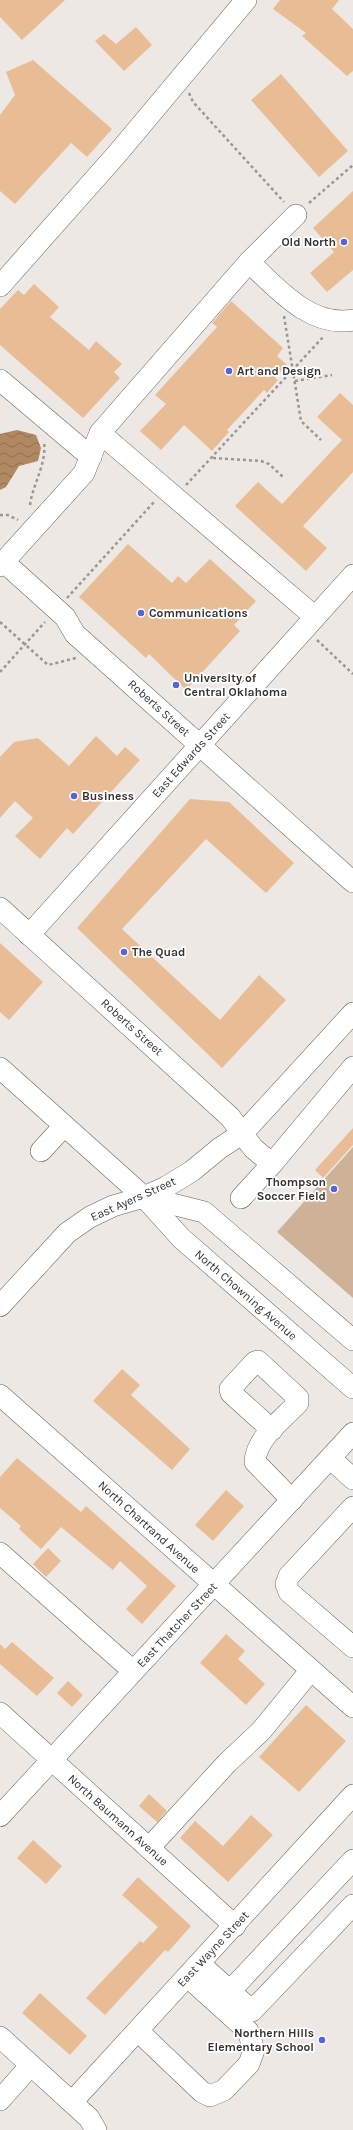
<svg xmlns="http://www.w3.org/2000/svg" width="353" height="2130" font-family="Karla,sans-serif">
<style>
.green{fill:#ceb298}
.water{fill:url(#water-waves)}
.building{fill:#e8bd95}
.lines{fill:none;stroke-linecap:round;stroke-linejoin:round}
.minor-casing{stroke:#696561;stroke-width:22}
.path{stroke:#999693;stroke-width:2.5;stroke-dasharray:3 3;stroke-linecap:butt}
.minor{stroke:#fff;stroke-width:21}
.poi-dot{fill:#5763da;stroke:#fff;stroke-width:1.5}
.labels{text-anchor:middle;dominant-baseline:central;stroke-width:3.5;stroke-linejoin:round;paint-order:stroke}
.poi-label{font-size:12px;font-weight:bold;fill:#353332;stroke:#fff;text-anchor:start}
.street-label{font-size:12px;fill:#353332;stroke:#fff}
</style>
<defs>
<pattern id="water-waves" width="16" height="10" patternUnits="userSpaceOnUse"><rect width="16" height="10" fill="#b08861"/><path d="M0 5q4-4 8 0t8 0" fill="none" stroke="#907051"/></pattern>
</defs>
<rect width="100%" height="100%" fill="#ede8e4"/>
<polygon class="green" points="353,1147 353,1298 277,1232"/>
<polygon class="water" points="17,430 36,435 41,448 38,461 19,466 6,487 0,490 0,434"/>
<g class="building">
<polygon points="0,0 65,0 22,40 0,17"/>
<polygon points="280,0 339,0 332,9 353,29 353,71 347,76 302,36 306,33 273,9"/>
<polygon points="136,27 152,45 124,71 95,41 104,34 116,44"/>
<polygon points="33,60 112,129 87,157 71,143 15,204 0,191 0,115 15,95 6,72"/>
<polygon points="281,74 348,151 319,177 251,100"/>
<polygon points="353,191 353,270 327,292 310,273 334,252 313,228"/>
<polygon points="34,284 59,307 50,317 89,350 96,341 122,364 114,372 120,378 83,418 0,345 0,309 18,290 24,295"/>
<polygon points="231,301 283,348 277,356 287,365 275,378 278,380 267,393 264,390 227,430 229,432 212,451 184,425 161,450 140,431 166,404 155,395 217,327 212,323"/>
<polygon points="340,393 353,405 353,472 303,526 327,548 306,571 235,506 258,482 282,504 342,440 317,417"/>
<polygon points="128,544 172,583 178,576 186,583 210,559 256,601 234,625 240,631 186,690 149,654 146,658 79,597"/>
<polygon points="96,736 117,756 125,747 140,760 73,834 67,828 40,859 15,836 33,818 15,801 0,818 0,757 14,742 38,738 69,766"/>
<polygon points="190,799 229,802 294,863 266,893 206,839 122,929 220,1020 259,975 286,1000 222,1068 77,928"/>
<polygon points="0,943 43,982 9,1020 0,1012"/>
<polygon points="353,1128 353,1145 323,1178 315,1170"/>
<polygon points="122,1369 140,1385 131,1395 190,1449 172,1470 93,1401"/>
<polygon points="17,1458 81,1512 86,1506 176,1586 142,1624 126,1609 147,1586 120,1561 113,1570 61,1527 41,1549 19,1529 21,1526 0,1508 0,1477"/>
<polygon points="226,1490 244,1506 213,1541 195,1525"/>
<polygon points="48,1548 61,1561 46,1577 33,1564"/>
<polygon points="226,1634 245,1651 238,1659 265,1684 246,1705 200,1663"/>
<polygon points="12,1642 54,1678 37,1696 0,1664 0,1644 5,1649"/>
<polygon points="68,1681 83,1695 72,1707 57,1693"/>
<polygon points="306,1705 346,1741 299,1792 259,1757"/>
<polygon points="149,1794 167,1811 157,1822 139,1806"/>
<polygon points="251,1815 273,1835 228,1882 180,1838 195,1821 223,1846"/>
<polygon points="33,1840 62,1866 46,1884 17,1858"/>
<polygon points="138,1877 191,1926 168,1952 165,1950 105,2015 86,1998 140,1941 143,1943 158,1927 122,1895"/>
<polygon points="40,1993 87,2036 70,2055 22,2013"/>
</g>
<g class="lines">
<g class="minor-casing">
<g id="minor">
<path d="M249 262C277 288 310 328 353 320"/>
<polyline points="0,286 117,154 246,0"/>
<polyline points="0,380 91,457"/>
<polyline points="100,433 315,617"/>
<polyline points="4,562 65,617 75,634 353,882"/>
<polyline points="0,566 84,473 100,433 249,262 296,215"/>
<polyline points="0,908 230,1117 253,1148 272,1164"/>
<polyline points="29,935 353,575"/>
<polyline points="0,1068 144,1197 181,1238 353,1388"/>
<polyline points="41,1151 64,1126"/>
<polyline points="144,1197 204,1212 353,1340"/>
<polyline points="241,1198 272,1164 353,1067"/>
<polyline points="0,1306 67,1233 90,1217 113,1206 144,1197 166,1187 192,1171 220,1148 243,1133 353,1013"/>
<polyline points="0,1395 353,1707"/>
<path d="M272 1430 231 1393 230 1389 255 1362 258 1361 298 1398V1403C282 1420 256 1438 255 1462L292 1500"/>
<polyline points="330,1458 353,1479"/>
<polyline points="353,1507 289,1576 286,1584 289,1592 353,1647"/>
<polyline points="0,1553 133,1671"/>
<polyline points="0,1713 235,1926"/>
<polyline points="0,1816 353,1433"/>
<polyline points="149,1848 227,1763 261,1731 311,1670"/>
<polyline points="200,1964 252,2011 353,1905"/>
<polyline points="230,1991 353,1860"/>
<polyline points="138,2031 202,2092 210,2096 224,2090 249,2064 254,2050 248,2031 188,1977"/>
<polyline points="0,2037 89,2118 96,2130"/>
<polyline points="0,2100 31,2065"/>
<polyline points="72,2102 353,1795"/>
</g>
</g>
<g class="path">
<polyline points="189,93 193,102 284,202"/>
<polyline points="309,203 353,165"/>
<polyline points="284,316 301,421 321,440"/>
<polyline points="295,381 332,375"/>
<polyline points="213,458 261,461 269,464 283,477"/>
<polyline points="186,485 324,336"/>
<path d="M30 505C33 483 47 464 44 441"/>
<polyline points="0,515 8,515 18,520"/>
<polyline points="67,598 154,502"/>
<polyline points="0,622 48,665 76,658"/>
<polyline points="317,640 353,674"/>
<polyline points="0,672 45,622"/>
</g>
<use href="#minor" class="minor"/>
</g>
<g class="poi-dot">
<circle cx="344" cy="242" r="4"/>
<circle cx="229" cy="371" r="4"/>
<circle cx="141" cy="613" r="4"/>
<circle cx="176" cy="685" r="4"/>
<circle cx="74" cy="796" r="4"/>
<circle cx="124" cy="952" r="4"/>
<circle cx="334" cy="1189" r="4"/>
<circle cx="322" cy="2040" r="4"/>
</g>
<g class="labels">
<g class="poi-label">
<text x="336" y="242" text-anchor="end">Old North</text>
<text x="237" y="371">Art and Design</text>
<text x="149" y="613">Communications</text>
<text x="184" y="678">University of<tspan x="184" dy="14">Central Oklahoma</tspan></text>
<text x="82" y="796">Business</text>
<text x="132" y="952">The Quad</text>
<text x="326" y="1182" text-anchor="end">Thompson<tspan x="326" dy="14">Soccer Field</tspan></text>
<text x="314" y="2033" text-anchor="end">Northern Hills<tspan x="314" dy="14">Elementary School</tspan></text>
</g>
<g class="street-label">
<text transform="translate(159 708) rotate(42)">Roberts Street</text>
<text transform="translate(191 755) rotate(-48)">East Edwards Street</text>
<text transform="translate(132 1027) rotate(42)">Roberts Street</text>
<text transform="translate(133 1199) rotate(-24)">East Ayers Street</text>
<text transform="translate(246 1295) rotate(41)">North Chowning Avenue</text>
<text transform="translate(149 1527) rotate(42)">North Chartrand Avenue</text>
<text transform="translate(177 1625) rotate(-47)">East Thatcher Street</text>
<text transform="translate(118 1820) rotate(42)">North Baumann Avenue</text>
<text transform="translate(213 1949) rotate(-47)">East Wayne Street</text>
</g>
</g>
</svg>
